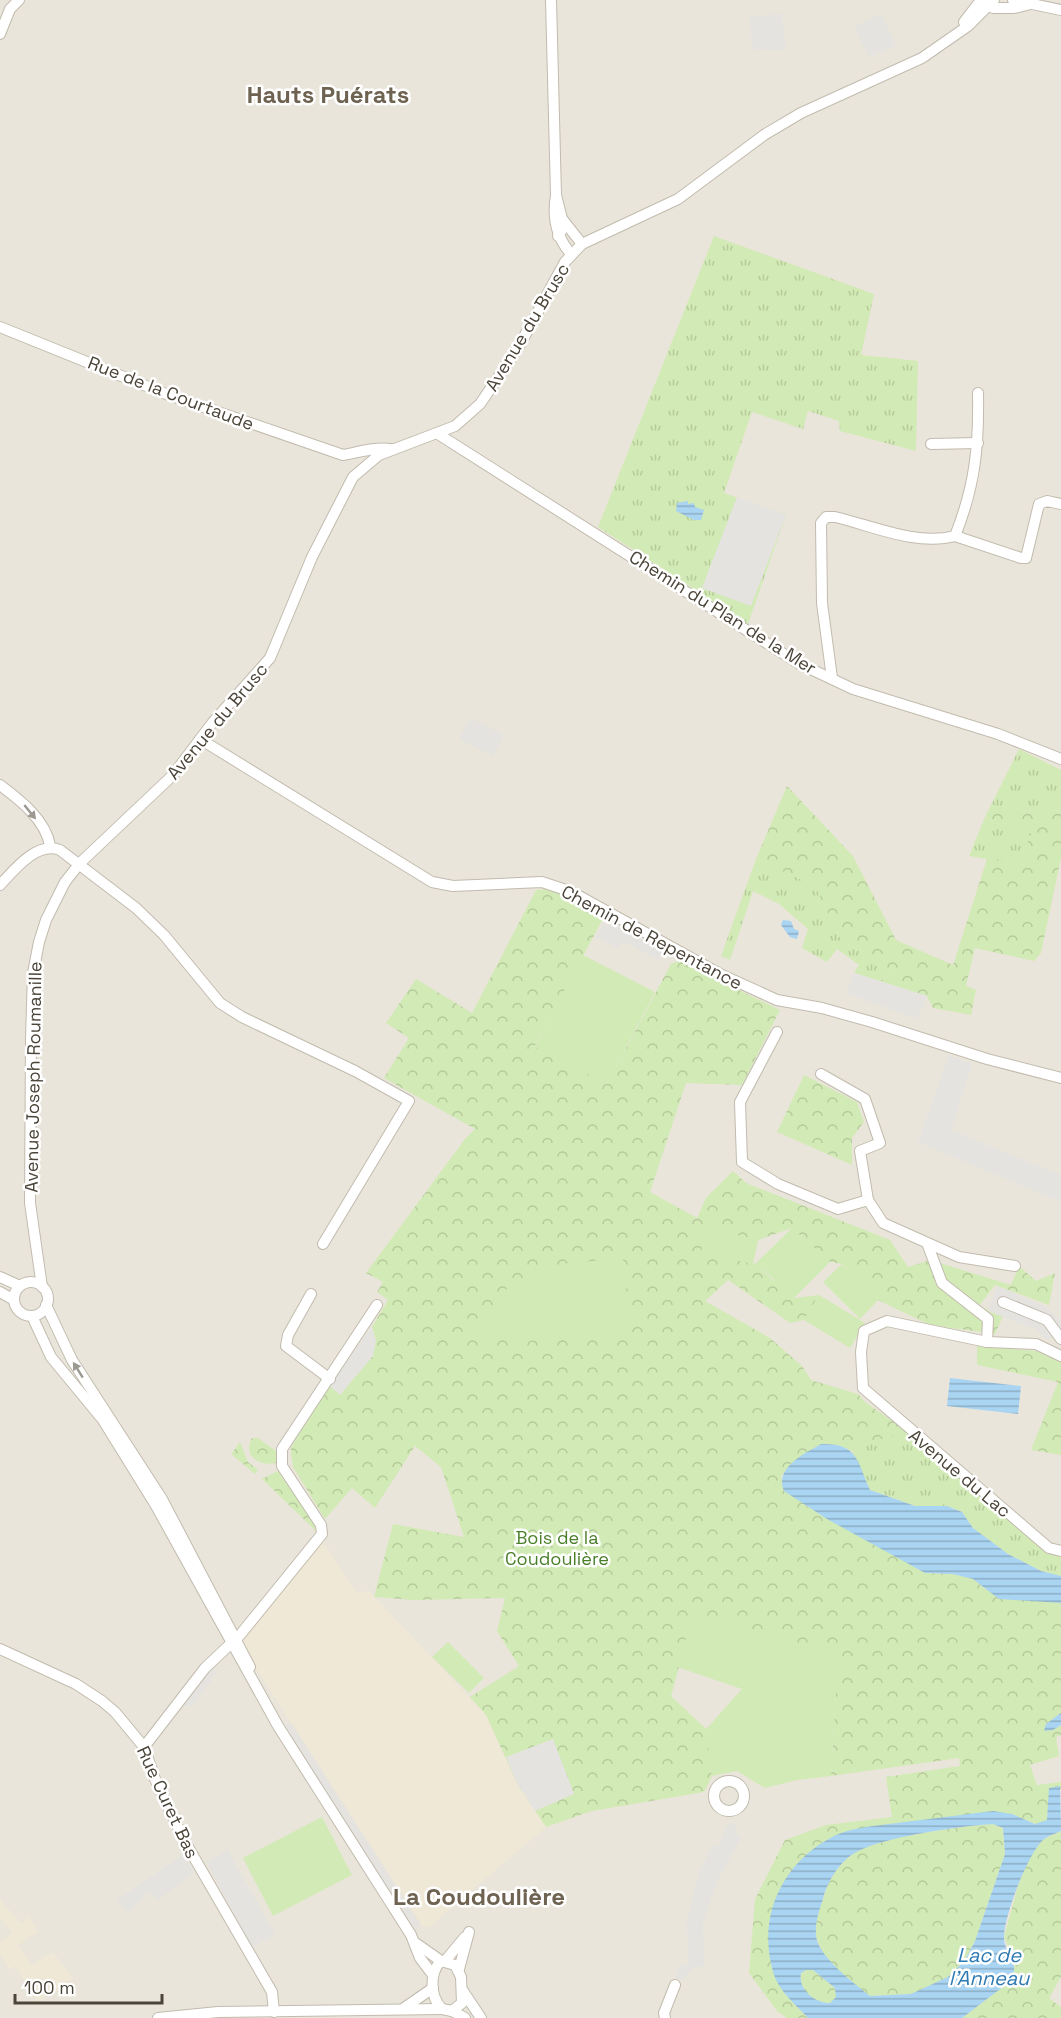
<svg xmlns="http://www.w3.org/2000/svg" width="1061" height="2018" font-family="'Space Grotesk',sans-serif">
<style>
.residential{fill:#eae5da}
.education{fill:#efe8d6}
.grass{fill:url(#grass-tufts)}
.forest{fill:url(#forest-crowns)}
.garden{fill:#d2eab5}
.parking{fill:#e5e3e0}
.water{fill:url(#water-rules);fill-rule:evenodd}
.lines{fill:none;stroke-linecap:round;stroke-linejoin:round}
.minor-casing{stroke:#c2bbae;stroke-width:12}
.minor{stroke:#fff;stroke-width:10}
.oneway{fill:#9c9892}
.labels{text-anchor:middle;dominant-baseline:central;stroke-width:5;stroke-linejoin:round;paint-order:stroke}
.street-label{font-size:18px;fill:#4b4439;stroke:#fff}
.park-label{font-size:18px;fill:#4a7f2a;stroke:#fff}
.water-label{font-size:20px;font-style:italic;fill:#2e7ab2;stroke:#fff}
.district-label{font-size:24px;font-weight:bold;fill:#6e6250;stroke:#fff}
</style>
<defs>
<pattern id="grass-tufts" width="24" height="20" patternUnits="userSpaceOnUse" patternTransform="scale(1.5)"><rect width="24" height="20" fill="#d2eab5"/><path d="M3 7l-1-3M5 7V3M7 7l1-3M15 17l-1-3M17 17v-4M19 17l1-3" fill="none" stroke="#b6ca9c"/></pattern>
<pattern id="forest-crowns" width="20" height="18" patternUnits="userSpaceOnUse" patternTransform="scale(1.5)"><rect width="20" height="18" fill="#d2eab5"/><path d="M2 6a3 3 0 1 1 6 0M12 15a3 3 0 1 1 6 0" fill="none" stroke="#b6ca9c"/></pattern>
<pattern id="water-rules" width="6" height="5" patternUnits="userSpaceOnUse" patternTransform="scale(1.5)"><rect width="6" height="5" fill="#a9d4f2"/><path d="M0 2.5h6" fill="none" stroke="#8caec5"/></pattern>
</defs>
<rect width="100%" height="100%" fill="#f6f3ec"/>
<rect class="residential" x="0" y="0" width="1061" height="2018"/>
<g class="education">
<polygon points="323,1541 356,1593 369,1591 486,1715 517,1783 546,1827 429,1927 423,1927 245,1651 243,1638"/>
<polygon points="0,1900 21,1923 28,1917 38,1932 18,1945 32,1965 52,1952 74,1978 38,2002 15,1966 9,1970 0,1953 0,1942 12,1933 0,1918"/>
</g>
<g class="grass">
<polygon points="714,236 874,294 861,355 918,361 916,451 840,431 839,421 808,411 803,429 752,412 724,493 786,515 748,624 598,527"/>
<polygon points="1019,749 1061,770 1061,810 1032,812 991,805"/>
<polygon points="985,817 1032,834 1016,864 969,856"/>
<polygon points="756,859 815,886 841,940 894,973 880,981 854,973 859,965 837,949 827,962 802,948 808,929 779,904 753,891 730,960 721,956"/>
<polygon points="905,1430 1061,1555 1061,1576 1041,1571 1008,1554 973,1528 962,1512 947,1506 915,1506 870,1490 852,1451"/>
</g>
<g class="forest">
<polygon points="787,786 853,856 896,940 953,965 987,859 1016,864 1032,834 985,817 991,805 1032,812 1061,810 1061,858 1041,953 1034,961 975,948 966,986 976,990 971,1015 933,1008 927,996 880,981 894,973 841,940 815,886 756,859"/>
<path d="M547 889 558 891 605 915 535 1046 607 1084 671 964 679 961 780 1010 742 1085 686 1083 650 1192 697 1218 706 1198 733 1171 746 1183 890 1240 908 1267 930 1260 1011 1285 1019 1266 1036 1281 1055 1273 1049 1305 995 1285 979 1306 1003 1316 995 1334 930 1325 878 1300 842 1264 830 1262 792 1228 758 1240 707 1229 753 1264 756 1263 774 1281 776 1279 794 1298 819 1295 804 1320 790 1323 728 1280 705 1301 770 1338 802 1366 811 1380 858 1394 865 1402 905 1430 852 1451C819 1434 805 1455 781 1476L784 1491 925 1573 953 1574 974 1579 985 1589 1061 1603V1713L1046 1724 1053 1730 1061 1725V1735L1056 1737 1059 1756 1030 1765 1037 1785 1061 1782V1790L1059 1786 1047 1821 1035 1824 1012 1814 834 1836 784 1993 808 2018H787L777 2011 749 1973 755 1899 785 1840 826 1825 892 1817 886 1777 960 1766 959 1758 831 1776 838 1655 694 1613 671 1696 706 1729 712 1776 704 1792 592 1811 546 1827 517 1783 486 1715 470 1697 519 1666 497 1631 505 1598 414 1600 374 1597 393 1524 464 1537 441 1467 415 1446 375 1508 352 1488 325 1519 293 1467 291 1454V1447L329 1385 340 1394 376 1341 372 1327 388 1300 377 1292 383 1282 366 1273 465 1139 475 1129 384 1078 409 1038 386 1023 416 979 472 1013 536 890Z"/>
<polygon points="804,1075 857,1102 864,1122 852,1138 852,1165 777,1132"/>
<polygon points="977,1346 1036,1351 1061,1361 1061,1455 1031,1450 1058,1382 977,1365"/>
<path d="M252 1438H258L276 1451V1463C260 1467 242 1456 252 1438Z"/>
<polygon points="240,1442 248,1462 258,1470 255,1474 231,1454"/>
<polygon points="278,1471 318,1529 317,1532 262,1479"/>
<path d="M993 1824 1003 1828 1005 1854 975 1941 965 1960 949 1977 911 1994 870 1996C851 1981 824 1963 817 1939 812 1927 819 1911 823 1899 827 1882 839 1863 854 1853 879 1837 961 1826 993 1824Z"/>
<polygon points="1061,1831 1061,1977 1049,1998 1061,2007 1061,2018 962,2018 1012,1980 1015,1962 1004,1937 1019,1882 1030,1857 1042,1840"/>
<path d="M806 1970H813L835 1988 836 1997 830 2003C814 2003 798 1990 801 1973Z"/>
</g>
<g class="garden">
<polygon points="583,955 655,992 607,1084 535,1047"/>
<polygon points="707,1228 758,1240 753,1264 701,1252"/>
<polygon points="792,1228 830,1262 794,1298 756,1263"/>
<polygon points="623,1258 631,1336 524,1341 468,1336 509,1286 562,1264"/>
<polygon points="842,1264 878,1300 860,1319 823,1282"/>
<polygon points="819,1295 865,1323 850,1348 804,1320"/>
<polygon points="694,1612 838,1655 831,1776 797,1780 765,1788 737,1771 712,1776 706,1729 742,1689 677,1667"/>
<polygon points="448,1642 484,1678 469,1693 432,1657"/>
<polygon points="322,1817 352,1875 273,1916 243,1858"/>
</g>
<g class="parking">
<polygon points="782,14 786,50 752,49 750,17"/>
<polygon points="881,14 896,45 869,58 854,27"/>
<polygon points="737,497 786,515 751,606 702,588"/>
<polygon points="470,718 504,735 493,756 459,739"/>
<polygon points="603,923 611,927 613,924 663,951 658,960 623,941 618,949 595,937"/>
<polygon points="854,973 927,996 917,1019 846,993"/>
<polygon points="949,1055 972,1064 951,1130 1061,1175 1061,1202 918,1142"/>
<polygon points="997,1286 1046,1307 1061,1321 1061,1338 1053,1337 1047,1340 1037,1330 988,1311"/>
<polygon points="372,1327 376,1341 373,1356 340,1395 329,1385"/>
<polygon points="205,1668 218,1671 192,1706 176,1705"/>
<polygon points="291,1723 420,1924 414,1931 284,1727"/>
<polygon points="553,1739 574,1794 535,1811 517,1783 506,1757"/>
<polygon points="729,1822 738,1828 735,1833 741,1838 718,1879 703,1922 704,1967 694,1967 682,1980 675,1978 680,1966 688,1964 687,1920 699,1873 712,1846 718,1846"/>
<polygon points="228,1850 275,1935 252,1947 206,1862"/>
<polygon points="184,1854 194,1872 158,1900 149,1892 128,1912 117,1900"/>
</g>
<g class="water">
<polygon points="688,501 688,504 694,503 695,507 704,510 701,520 694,520 676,511 677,503"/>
<polygon points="783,920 791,921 794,929 799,931 797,939 790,937 781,925"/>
<polygon points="950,1378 1021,1386 1018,1414 947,1406"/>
<path d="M821 1444C858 1443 857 1461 870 1490L915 1506H947L962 1512 973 1528 1008 1554 1041 1571 1061 1576V1603L999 1599 973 1579 953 1574 925 1573 827 1519 784 1491C774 1468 804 1454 821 1444Z"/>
<polygon points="1061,1713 1061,1725 1053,1730 1044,1731 1046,1724"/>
<path d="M1060 1786 1061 1831C1055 1834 1046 1836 1041 1842 1026 1859 1005 1914 1004 1936 1003 1954 1020 1958 1012 1980L962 2018H808C796 2005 780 1992 774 1975 756 1918 781 1863 834 1836 853 1827 876 1826 897 1823 929 1819 961 1815 993 1811L1012 1814 1035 1824 1047 1820 1049 1788ZM993 1824 1003 1828 1005 1854 975 1941 965 1960 948 1977 911 1994 870 1996C854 1983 817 1956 816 1935 815 1922 819 1911 823 1899 827 1882 839 1863 853 1854 879 1837 961 1826 993 1824ZM806 1970H813L835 1988 836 1997 830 2003C815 2003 798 1990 801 1973Z"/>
</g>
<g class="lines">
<g class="minor-casing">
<g id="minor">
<polyline points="551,0 556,195"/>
<polyline points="988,0 993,8 1014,8 1027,5"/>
<polyline points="1013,0 1061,10"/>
<polyline points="964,22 981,0"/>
<polyline points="0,34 10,9 19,0"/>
<polyline points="563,220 582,244"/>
<path d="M558 236 564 227 556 195C552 218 556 237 571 254"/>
<path d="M0 327 166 394 343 455C359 452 375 447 391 449"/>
<polyline points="438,434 798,663 853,689 998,734 1061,759"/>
<polyline points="931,444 978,443"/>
<polyline points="955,536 1021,558 1026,558 1039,504 1047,501 1061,504"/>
<path d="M832 678 822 603 821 523 826 517H835C873 526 916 546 955 536 975 486 979 447 978 393"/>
<polyline points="200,739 432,882 453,886 542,882 572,892 722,975 777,1000 822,1008 872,1022 987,1059 1061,1078"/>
<path d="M0 785C20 800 46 820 50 846"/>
<path d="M0 885C15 869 37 841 60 850L136 908 164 935 220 1003 242 1017 355 1071 409 1101 323 1244"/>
<polyline points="777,1032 740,1102 742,1162 778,1184 838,1209 868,1200"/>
<polyline points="821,1074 865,1099 880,1143 860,1151 868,1200 883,1223 959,1257 1015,1266"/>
<polyline points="927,1243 942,1283 988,1319 987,1342"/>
<polyline points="0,1277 20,1286"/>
<circle cx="31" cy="1299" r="17"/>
<polyline points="42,1287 30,1203 31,1038 33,973 39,942 46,920 65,882 80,863 173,775 213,722 270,658 312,557 353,477 379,455 455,426 480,404 518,348 565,262 582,244 678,199 764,135 801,113 922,58 968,26 994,0"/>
<polyline points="0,1292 14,1300"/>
<polyline points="311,1294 288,1335 286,1346 330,1379"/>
<polyline points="1003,1302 1047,1320 1061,1339"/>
<polyline points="46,1305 72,1360 162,1499 250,1667"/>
<polyline points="32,1316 51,1357 103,1420 155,1504 278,1726 411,1935 420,1958 433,1975"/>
<polyline points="1061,1356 1036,1344 987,1342 887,1321 864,1331 861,1352 863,1388 1049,1548 1061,1551"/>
<polyline points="0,1649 76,1684 102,1701 115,1712 144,1747 155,1779 184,1840 272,1992 274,2012"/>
<polyline points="144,1747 205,1668 240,1635 322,1534 321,1525 282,1466 282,1449 377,1305"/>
<circle cx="729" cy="1796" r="15"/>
<polyline points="417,1944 441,1961"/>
<path d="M441 1961 455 1965 461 1977 462 2003 452 2011 442 2009C430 1997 429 1973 441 1961Z"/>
<polyline points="445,1961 465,1937"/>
<polyline points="459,1969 469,1932"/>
<polyline points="463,1991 481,2018"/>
<polyline points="404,2008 433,1988"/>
<polyline points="452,2011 465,2018"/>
<polyline points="158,2018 218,2012 442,2009"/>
<polyline points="665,2018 664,2013 675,1985"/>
</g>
</g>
<use href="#minor" class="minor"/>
</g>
<defs><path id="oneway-solid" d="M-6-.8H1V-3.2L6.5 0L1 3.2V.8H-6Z" transform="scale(1.5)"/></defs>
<g class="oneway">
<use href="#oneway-solid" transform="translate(30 812) rotate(51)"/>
<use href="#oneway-solid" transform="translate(78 1370) rotate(-122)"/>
</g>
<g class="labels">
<g class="street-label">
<text transform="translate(527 327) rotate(-59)">Avenue du Brusc</text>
<text transform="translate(171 393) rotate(21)">Rue de la Courtaude</text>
<text transform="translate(723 612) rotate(32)">Chemin du Plan de la Mer</text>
<text transform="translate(217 721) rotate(-50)">Avenue du Brusc</text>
<text transform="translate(652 937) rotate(28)">Chemin de Repentance</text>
<text transform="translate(33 1077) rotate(-89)">Avenue Joseph Roumanille</text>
<text transform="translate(960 1473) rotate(40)">Avenue du Lac</text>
<text transform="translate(168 1802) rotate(65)">Rue Curet Bas</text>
</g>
<g class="park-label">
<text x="557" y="1537">Bois de la<tspan x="557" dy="21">Coudoulière</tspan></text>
</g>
<g class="water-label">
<text x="989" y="1955">Lac de<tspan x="989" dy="23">l'Anneau</tspan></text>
</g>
<g class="district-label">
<text x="328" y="94">Hauts Puérats</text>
<text x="479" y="1896">La Coudoulière</text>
</g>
</g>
<path d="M15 1994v9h147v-9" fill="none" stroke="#4b4439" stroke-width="3"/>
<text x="24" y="1994" font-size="18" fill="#4b4439" stroke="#ffffff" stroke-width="4.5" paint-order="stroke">100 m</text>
</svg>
